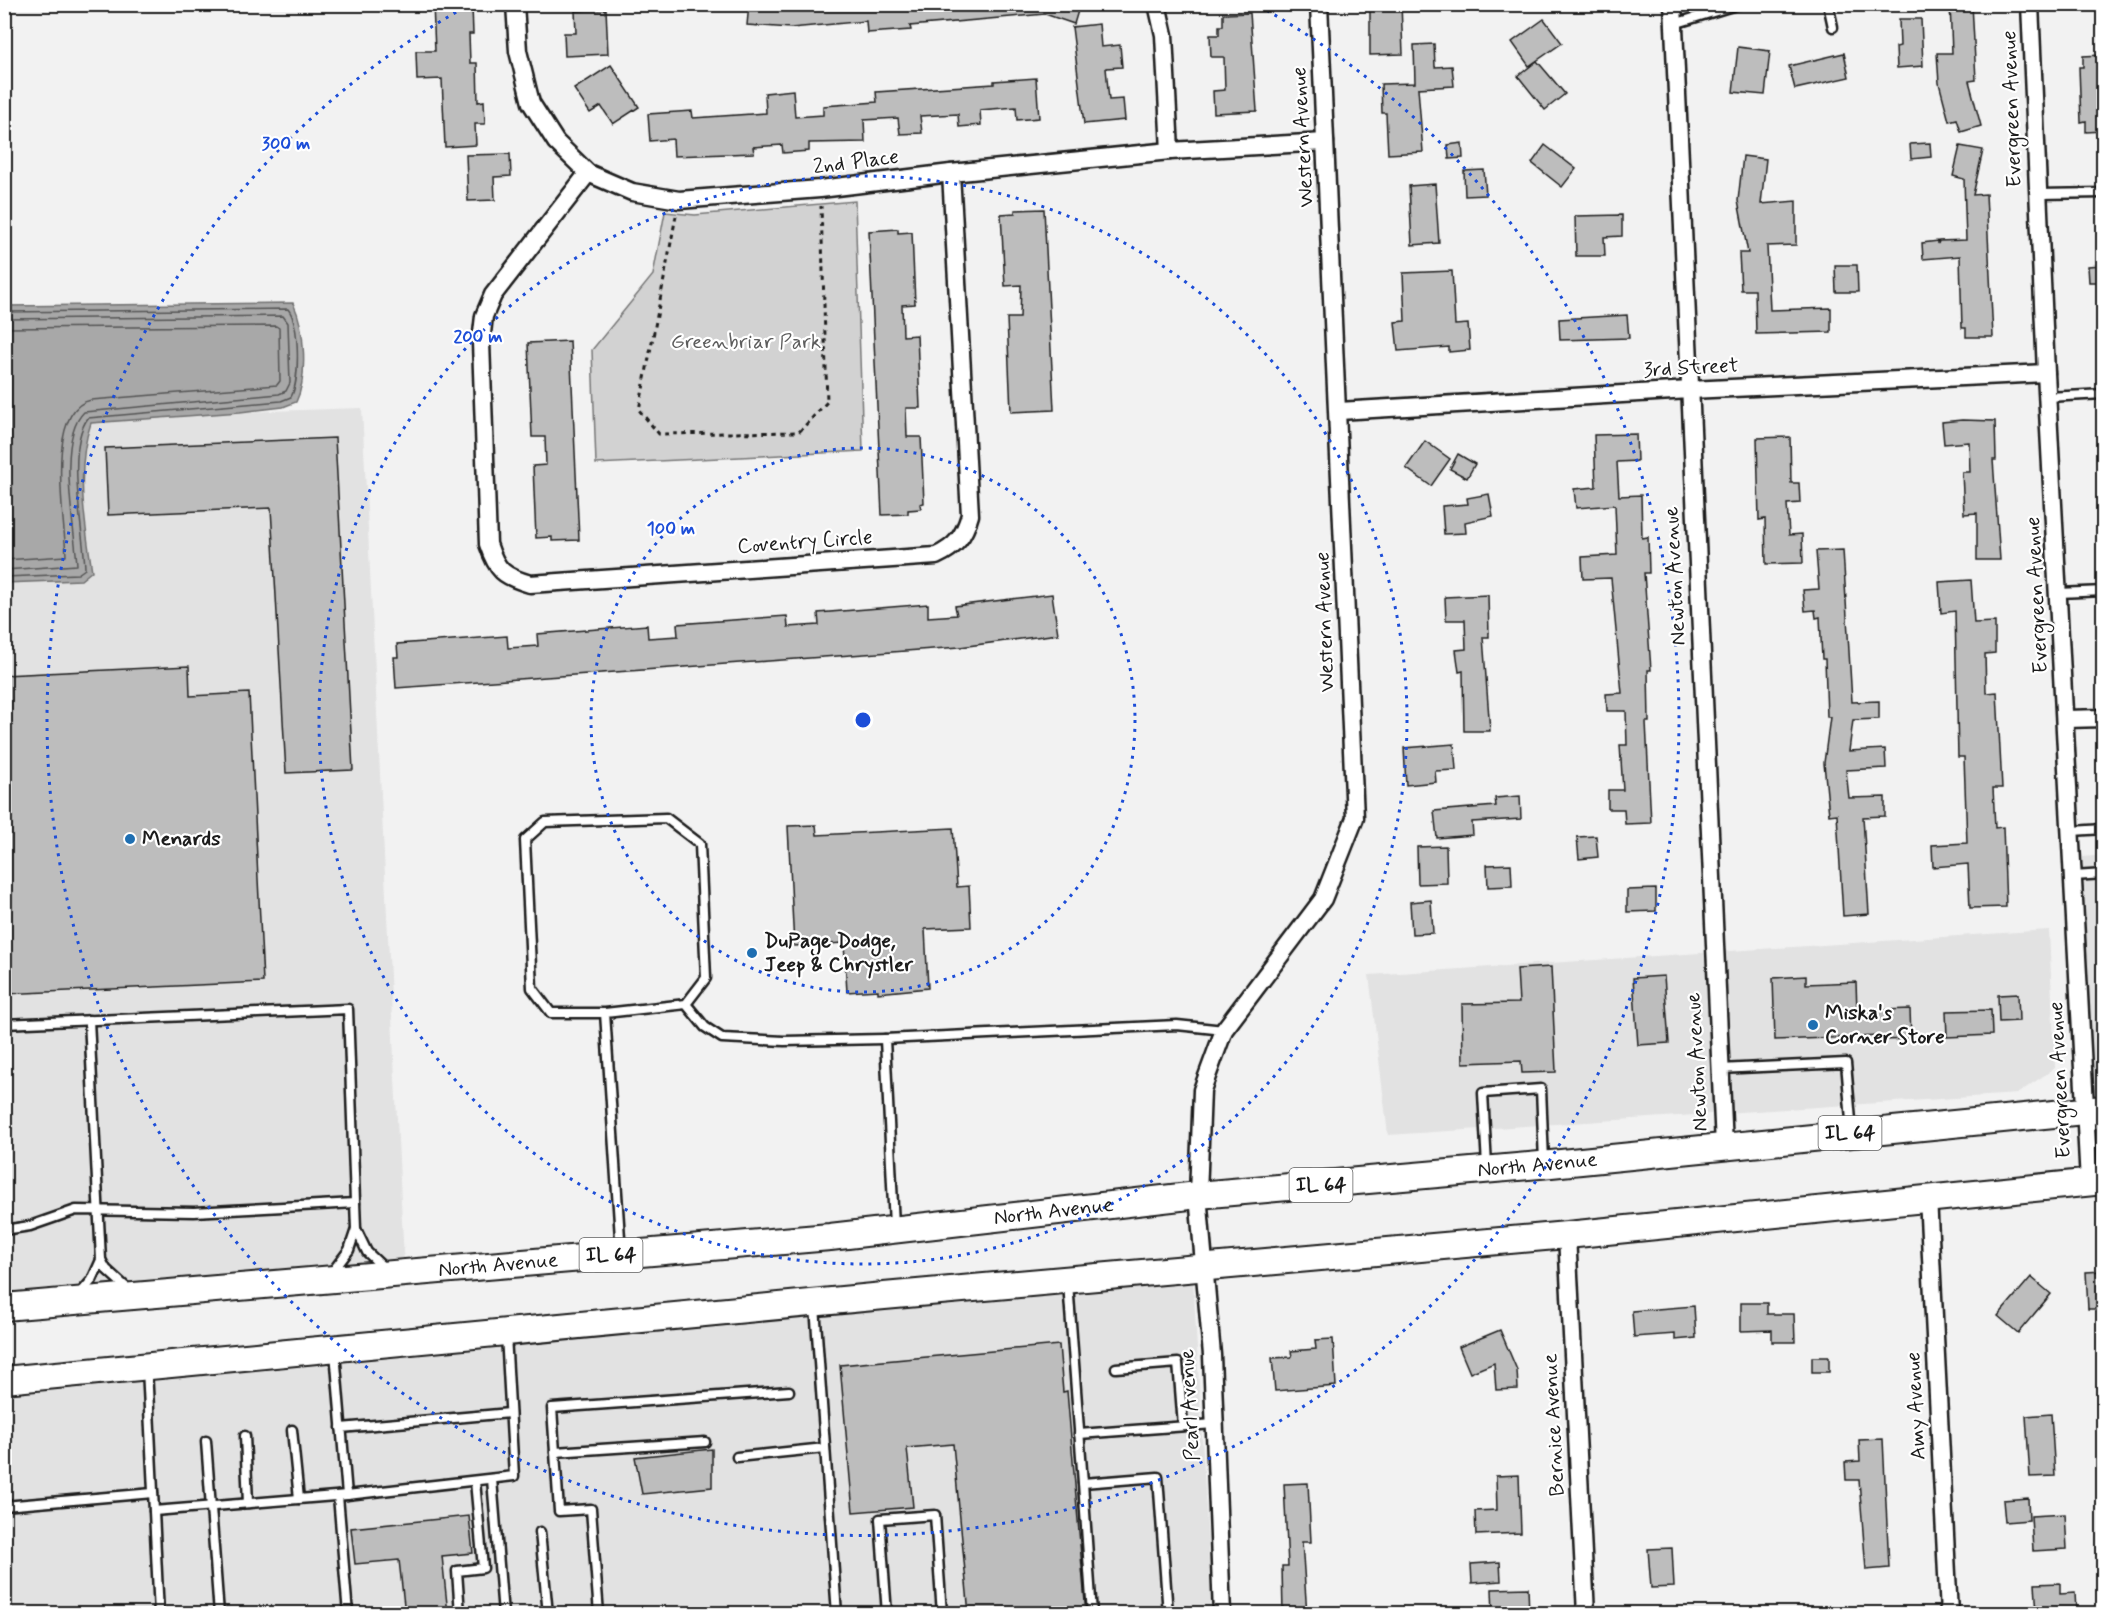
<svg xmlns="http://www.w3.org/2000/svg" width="2108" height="1618" font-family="Mynerve,sans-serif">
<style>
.built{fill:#e2e2e2}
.green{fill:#d2d2d2;stroke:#777;stroke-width:1.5}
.water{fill:#a8a8a8;stroke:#707070;stroke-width:1.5}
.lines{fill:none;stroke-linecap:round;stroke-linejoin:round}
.shore{stroke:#545454;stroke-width:1.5}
.building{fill:#bdbdbd;stroke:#1c1c1c;stroke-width:1.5}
.lane-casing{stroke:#1c1c1c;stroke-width:13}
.street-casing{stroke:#1c1c1c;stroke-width:21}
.primary-casing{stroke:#1c1c1c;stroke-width:30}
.path{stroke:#1c1c1c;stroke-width:3;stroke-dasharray:4.5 4.5;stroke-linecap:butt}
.lane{stroke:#fff;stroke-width:8}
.street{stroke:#fff;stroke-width:16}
.primary{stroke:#fff;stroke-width:26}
.ring{fill:none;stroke:#1d4ed8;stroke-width:3;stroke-dasharray:3 6}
.poi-dot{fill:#1f6fb2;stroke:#fff;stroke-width:2}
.labels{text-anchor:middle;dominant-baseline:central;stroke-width:4.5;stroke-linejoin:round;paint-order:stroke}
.shield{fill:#fff;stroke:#606060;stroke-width:1.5}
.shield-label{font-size:20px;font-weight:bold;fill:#1c1c1c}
.street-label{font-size:21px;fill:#1c1c1c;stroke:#fff}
.park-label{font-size:21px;fill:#5c5c5c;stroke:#fff}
.poi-label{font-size:21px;font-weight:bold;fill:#1c1c1c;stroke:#fff;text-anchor:start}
.centre{fill:#1d4ed8;stroke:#fff;stroke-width:3}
.ring-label{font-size:18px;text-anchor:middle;font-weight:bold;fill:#1d4ed8;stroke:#fff;stroke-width:4.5;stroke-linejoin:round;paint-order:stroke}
</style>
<rect width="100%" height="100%" fill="#f2f2f2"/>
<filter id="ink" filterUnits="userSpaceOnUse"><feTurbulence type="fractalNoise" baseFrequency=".0167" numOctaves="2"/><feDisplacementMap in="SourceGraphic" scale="12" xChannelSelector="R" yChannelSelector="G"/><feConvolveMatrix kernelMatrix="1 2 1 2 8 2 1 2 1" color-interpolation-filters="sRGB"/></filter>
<g filter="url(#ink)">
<g class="built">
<polygon points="362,408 404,1261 5,1299 5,563 52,418"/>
<polygon points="2103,855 2103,1104 2087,1106 2083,857"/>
<polygon points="2049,930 2055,1068 2017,1094 1388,1135 1369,975"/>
<polygon points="1193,1278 1212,1613 5,1613 4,1389"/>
</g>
<polygon class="green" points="855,201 863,451 596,464 592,350 653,275 665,212 695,215"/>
<path class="water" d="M293 303C305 328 308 377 296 402L283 407 240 412 91 423C75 468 85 524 92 571L81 580 5 583V306Z"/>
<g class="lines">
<g class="shore">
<path d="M4 312 288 309C300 324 300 381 291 397L281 401 88 418C65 448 84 532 85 569L78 574 4 577"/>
<path d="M4 319 283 316 288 323 290 383 286 391 279 394 84 412C56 439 75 528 77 565L4 570"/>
<path d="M4 328 276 326 279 328 280 381 277 385 91 400C44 409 65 522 66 556L4 560"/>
</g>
</g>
<g class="building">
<polygon points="433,4 469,4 472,7 473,34 469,34 470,63 477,63 478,102 484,101 485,124 475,124 476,145 445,147 442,79 417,80 416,51 435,51"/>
<polygon points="749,4 854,4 855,8 893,4 1080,4 1074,24 1045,14 910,26 911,30 867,33 866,21 791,28 747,25"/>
<polygon points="1370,4 1401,4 1403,54 1370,55"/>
<polygon points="1950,4 1972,4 1976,80 1969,81 1981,126 1961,132 1957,119 1949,121 1939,83 1937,53 1952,53"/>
<polygon points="606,9 608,54 565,56 564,33 576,33 575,11"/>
<polygon points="1250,13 1257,111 1214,113 1213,91 1225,90 1224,57 1211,57 1210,35 1219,35 1219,26 1223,26 1223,14"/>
<polygon points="1544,19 1562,43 1529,66 1512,42"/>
<polygon points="1899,19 1921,19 1923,66 1897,68 1896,47 1900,46"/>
<polygon points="1099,24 1101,47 1120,45 1122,67 1106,68 1109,100 1123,99 1125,120 1084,124 1072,27"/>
<polygon points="1434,44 1435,67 1452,66 1454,86 1418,88 1423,152 1388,154 1386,113 1382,113 1381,84 1415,83 1414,45"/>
<polygon points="1738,47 1770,51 1765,95 1733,92"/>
<polygon points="1844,53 1849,77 1795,89 1789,66"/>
<polygon points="2103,55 2103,131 2086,132 2086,121 2081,122 2079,67 2083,67 2083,56"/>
<polygon points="1537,61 1565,94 1545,110 1518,76"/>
<polygon points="611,65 639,107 613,124 601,106 590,113 574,89"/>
<polygon points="1036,78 1039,118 1017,120 1016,107 980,110 981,125 959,127 958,114 920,116 922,133 900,134 898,118 864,120 865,142 809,143 809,151 783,153 782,145 753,147 754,153 674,156 673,139 650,141 648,114 692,111 693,118 766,113 765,93 793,90 795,117 823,115 823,106 877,102 876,92 994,84 994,81"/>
<polygon points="1462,143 1463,158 1449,159 1448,145"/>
<polygon points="1930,143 1931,157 1911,159 1910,144"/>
<polygon points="1545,145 1576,169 1562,187 1532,163"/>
<polygon points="1960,146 1983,150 1973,195 1986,194 1993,337 1966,337 1966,328 1962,328 1960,256 1923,259 1922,243 1938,241 1938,244 1939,241 1966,240 1964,179 1953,176"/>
<polygon points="510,154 511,176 494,177 495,200 468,201 466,155"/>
<polygon points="1743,156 1766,159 1761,204 1796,201 1796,245 1767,246 1770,310 1831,308 1831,332 1756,334 1755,290 1741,290 1739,253 1748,253 1738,201"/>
<polygon points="1484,170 1486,195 1465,196 1464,171"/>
<polygon points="1435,184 1439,243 1412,245 1409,186"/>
<polygon points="1044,209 1054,410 1011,412 1007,318 1020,318 1021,285 1005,286 1001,214 1015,213 1015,210"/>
<polygon points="1622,215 1622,236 1604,237 1605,256 1576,256 1575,216"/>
<polygon points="898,229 898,233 912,232 915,304 902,305 903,336 917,335 920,408 906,408 907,437 921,437 924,503 920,504 921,509 908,510 908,514 882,515 869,231"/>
<polygon points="1835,265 1857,265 1858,292 1836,292"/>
<polygon points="2103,265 2103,282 2089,282 2088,266"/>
<polygon points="1452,271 1455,325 1468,324 1470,350 1449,352 1449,347 1398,351 1395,322 1405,321 1403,273"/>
<polygon points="1627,315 1629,338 1560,340 1559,319"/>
<polygon points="570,341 579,540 552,541 552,537 536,538 533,466 546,465 545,437 532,437 528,343"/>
<polygon points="1962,420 1995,421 1996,460 1993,460 2000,560 1977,560 1977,513 1964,514 1962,472 1970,472 1969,442 1944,444 1942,422"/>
<polygon points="1636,434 1637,461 1617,462 1619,496 1641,495 1642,538 1648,537 1649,573 1644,573 1651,670 1648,670 1649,722 1646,722 1651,823 1625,824 1624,809 1608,809 1608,790 1623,790 1620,745 1627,745 1626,711 1607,711 1606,694 1622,693 1611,578 1583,579 1582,557 1617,555 1615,505 1576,508 1574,489 1596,487 1594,435"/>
<polygon points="1790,437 1791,483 1799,483 1800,503 1787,504 1789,535 1802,534 1803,563 1766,564 1765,519 1759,520 1757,438"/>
<polygon points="335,438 353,770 286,773 271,508 108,515 105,448"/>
<polygon points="1425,441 1450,459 1431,486 1406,468"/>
<polygon points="1458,454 1475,464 1467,478 1450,469"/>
<polygon points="1489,494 1493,516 1465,522 1466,533 1444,534 1442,506 1468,504 1467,498"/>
<polygon points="1843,550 1852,702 1879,701 1879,719 1853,720 1849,751 1885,749 1886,768 1846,770 1849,798 1885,797 1885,816 1863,817 1869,914 1843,916 1837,814 1829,815 1824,763 1830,717 1827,717 1825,659 1822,659 1820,617 1816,618 1815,610 1805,611 1803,590 1819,589 1816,551"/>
<polygon points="1971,580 1974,623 1995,622 1995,653 1985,654 1986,693 1997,692 2002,788 1993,788 1995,828 2003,827 2006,907 1970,908 1968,864 1933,867 1932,845 1967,843 1964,757 1958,757 1955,611 1941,613 1939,582"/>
<polygon points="1052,594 1058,634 960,647 396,688 394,657 398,657 397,644 507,636 508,648 538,646 537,634 647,625 648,638 678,636 677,624 787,616 788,627 819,625 818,613 928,604 928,617 957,615 955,606"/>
<polygon points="1488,595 1489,637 1483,637 1490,731 1464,731 1463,671 1459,672 1456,650 1466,649 1465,620 1446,620 1445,597"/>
<polygon points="189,666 190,696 249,693 263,982 4,994 4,675"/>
<polygon points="1454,744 1456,770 1435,771 1436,782 1406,785 1404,748"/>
<polygon points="1520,796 1521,819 1472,822 1473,835 1437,838 1434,811 1496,806 1495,798"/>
<polygon points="816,825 817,835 953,828 957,887 969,886 971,927 925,929 928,988 878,993 878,990 847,992 844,943 794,946 788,826"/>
<polygon points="1596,836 1598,857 1579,859 1577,837"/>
<polygon points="1446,846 1447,883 1418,884 1417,847"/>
<polygon points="1511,864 1512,886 1488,887 1487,865"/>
<polygon points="1656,889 1656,911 1627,912 1627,890"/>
<polygon points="1431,900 1433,933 1412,934 1410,902"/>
<polygon points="1551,967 1556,1072 1522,1073 1521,1061 1463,1063 1462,1004 1519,1003 1517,969"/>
<polygon points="1664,976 1669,1043 1638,1045 1633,978"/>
<polygon points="1806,976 1806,984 1856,982 1857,1011 1910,1009 1911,1039 1882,1040 1882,1036 1775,1040 1773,978"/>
<polygon points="2018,994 2019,1021 1999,1022 1998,995"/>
<polygon points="1991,1010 1992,1035 1947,1037 1946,1011"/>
<polygon points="2103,1271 2103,1309 2088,1309 2086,1272"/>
<polygon points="2031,1277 2051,1294 2018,1333 1998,1316"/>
<polygon points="1741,1303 1767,1303 1767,1314 1794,1314 1795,1342 1772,1342 1772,1330 1741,1331"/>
<polygon points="1694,1306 1696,1338 1675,1340 1675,1334 1634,1337 1632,1311"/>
<polygon points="1500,1330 1517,1370 1518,1389 1496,1390 1494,1363 1470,1373 1459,1347"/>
<polygon points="1333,1339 1336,1386 1275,1391 1272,1358 1292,1357 1291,1351 1316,1349 1315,1340"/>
<polygon points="1059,1345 1063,1392 1067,1391 1086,1614 969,1614 953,1444 907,1448 913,1507 853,1512 840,1365"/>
<rect x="1812" y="1357" width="17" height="15"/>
<polygon points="2051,1414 2055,1476 2030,1477 2026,1416"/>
<polygon points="1883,1439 1889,1568 1866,1570 1859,1480 1846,1480 1845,1462 1860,1461 1859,1440"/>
<polygon points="712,1449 712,1487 642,1494 635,1457"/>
<polygon points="1519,1475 1521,1533 1476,1535 1475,1511 1497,1510 1496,1476"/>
<polygon points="1308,1483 1311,1542 1302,1542 1307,1614 1283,1614 1282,1566 1288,1566 1284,1484"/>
<polygon points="2028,1498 2029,1520 2005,1522 2003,1500"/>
<polygon points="2065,1514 2067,1549 2033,1551 2031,1516"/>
<polygon points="469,1516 473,1553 442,1556 448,1614 405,1614 399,1560 355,1564 351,1528"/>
<polygon points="1672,1548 1674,1587 1651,1588 1648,1549"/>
<polygon points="1500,1562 1501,1581 1472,1583 1471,1564"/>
<polygon points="2060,1583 2060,1594 2075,1593 2076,1612 2037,1614 2035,1584"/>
<polygon points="1528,1588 1529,1614 1493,1614 1492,1589"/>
</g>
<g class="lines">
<g class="lane-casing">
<g id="lane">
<polyline points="1828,4 1833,27"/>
<polyline points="1674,24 1739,4"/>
<polyline points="2038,194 2104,193"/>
<polyline points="2048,397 2104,394"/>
<polyline points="2059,593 2104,591"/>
<polyline points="2072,831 2104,829"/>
<polyline points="2074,876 2104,874"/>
<polyline points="686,1004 705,1027 722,1038 784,1041 885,1039"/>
<polyline points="605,1013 686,1004 706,978 700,844 666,818 545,822 525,840 532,988 551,1013 605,1013 621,1253"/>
<polyline points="89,1020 101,1260 106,1269 129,1290"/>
<polyline points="4,1024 348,1009 356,1229 349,1250 330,1275"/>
<polyline points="1720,1069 1846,1063 1852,1132"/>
<polyline points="1487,1166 1483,1093 1541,1089 1544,1161"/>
<polyline points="894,1226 885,1039 1177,1025 1224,1030"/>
<polyline points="356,1229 367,1252 386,1270"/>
<polyline points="4,1230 30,1226 76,1210 194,1212 355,1203"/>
<polyline points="1068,1283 1083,1483"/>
<polyline points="79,1295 92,1280 101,1260"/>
<polyline points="815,1306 837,1614"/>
<polyline points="335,1352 347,1495 514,1476 506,1335"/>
<polyline points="147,1368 159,1614"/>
<polyline points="1116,1368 1178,1363 1183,1426"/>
<polyline points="341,1428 510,1413"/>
<polyline points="292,1430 299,1499"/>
<polyline points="1079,1434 1214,1424"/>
<polyline points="245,1436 248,1503"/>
<polyline points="206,1441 219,1614"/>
<polyline points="555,1452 705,1442"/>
<polyline points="737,1457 825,1448"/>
<polyline points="492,1479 503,1614"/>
<polyline points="338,1496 348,1614"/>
<polyline points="4,1506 153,1493"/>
<polyline points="154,1511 347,1495"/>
<polyline points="540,1532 548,1614"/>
<polyline points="460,1614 457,1571 483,1568 475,1481"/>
<polyline points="599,1614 591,1509 559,1511 552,1408 789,1391"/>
<polyline points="887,1614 880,1519 935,1515 942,1614"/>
<polyline points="1092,1614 1083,1483 1158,1477 1168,1614"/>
</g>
</g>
<g class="street-casing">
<g id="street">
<polyline points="515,4 518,51 531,103 556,142 588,173 632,192 679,200 820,189 951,173 1170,151 1325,142"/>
<polyline points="1157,4 1164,35 1170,151"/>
<polyline points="1673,4 1724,1146"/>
<polyline points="2030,4 2046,373 2089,1182"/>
<path d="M588 173 493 295 484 316 481 342 488 544C497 571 503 576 530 584L936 556C956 547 964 536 970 515L951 173"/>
<polyline points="1339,411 1690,390 2046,373"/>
<polyline points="2066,719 2104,718"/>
<polyline points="1928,1197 1949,1614"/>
<polyline points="1567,1235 1586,1614"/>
<polyline points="1222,1614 1212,1355 1198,1195 1202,1090 1224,1030 1323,899 1355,818 1319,4"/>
</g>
</g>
<g class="primary-casing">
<g id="primary">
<path id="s1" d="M4 1307 830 1237 1198 1195 1551 1164 2104 1109"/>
<polyline points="4,1380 884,1296 1567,1235 2104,1181"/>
</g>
</g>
<polyline class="path" points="676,216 639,410 659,434 799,432 827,402 821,206"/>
<use href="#lane" class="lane"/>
<use href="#street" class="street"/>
<use href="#primary" class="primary"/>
</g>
</g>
<g class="ring">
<circle cx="863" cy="720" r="272"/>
<circle cx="863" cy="720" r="544"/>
<path d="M1259 6A816 816 0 1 1 467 6"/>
</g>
<g class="poi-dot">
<circle cx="130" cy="839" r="6"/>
<circle cx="752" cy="953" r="6"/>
<circle cx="1813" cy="1025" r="6"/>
</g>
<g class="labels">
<g class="shield">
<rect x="1818.5" y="1116" width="63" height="34" rx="4.5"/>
<rect x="1289.5" y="1168" width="63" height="34" rx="4.5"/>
<rect x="579.5" y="1238" width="63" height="34" rx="4.5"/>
</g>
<g class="shield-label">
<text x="1850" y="1133">IL 64</text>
<text x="1321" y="1185">IL 64</text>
<text x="611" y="1255">IL 64</text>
</g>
<g class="street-label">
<text transform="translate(2012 109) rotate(-92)">Evergreen Avenue</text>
<text transform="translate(1303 137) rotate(-93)">Western Avenue</text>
<text transform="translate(856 162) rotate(-7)">2nd Place</text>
<text transform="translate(1691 368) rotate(-3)">3rd Street</text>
<text transform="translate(805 542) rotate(-4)">Coventry Circle</text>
<text transform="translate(1675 576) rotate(-93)">Newton Avenue</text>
<text transform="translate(2037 595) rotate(-93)">Evergreen Avenue</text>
<text transform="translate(1325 622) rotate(-92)">Western Avenue</text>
<text transform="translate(1697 1062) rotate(-93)">Newton Avenue</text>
<text transform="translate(2060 1080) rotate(-93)">Evergreen Avenue</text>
<text stroke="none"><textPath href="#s1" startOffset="1540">North Avenue</textPath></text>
<text stroke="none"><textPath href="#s1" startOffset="1054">North Avenue</textPath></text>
<text stroke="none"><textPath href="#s1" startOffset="496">North Avenue</textPath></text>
<text transform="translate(1190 1405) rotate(-93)">Pearl Avenue</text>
<text transform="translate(1916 1406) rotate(-93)">Amy Avenue</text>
<text transform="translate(1554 1425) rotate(-93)">Bernice Avenue</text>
</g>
<g class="park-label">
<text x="746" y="342">Greenbriar Park</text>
</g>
<g class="poi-label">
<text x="142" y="839">Menards</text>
<text x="764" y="941">DuPage Dodge,<tspan x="764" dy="24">Jeep &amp; Chrystler</tspan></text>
<text x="1825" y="1013">Miska's<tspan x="1825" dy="24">Corner Store</tspan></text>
</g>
</g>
<circle cx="863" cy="720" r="9" class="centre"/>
<g class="ring-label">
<text x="286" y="149">300 m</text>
<text x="478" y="342">200 m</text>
<text x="671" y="534">100 m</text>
</g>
<rect width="2108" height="1618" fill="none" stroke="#fff" stroke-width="24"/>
<rect x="12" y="12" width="2084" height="1594" fill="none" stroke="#1c1c1c" stroke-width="2" filter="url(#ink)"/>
</svg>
